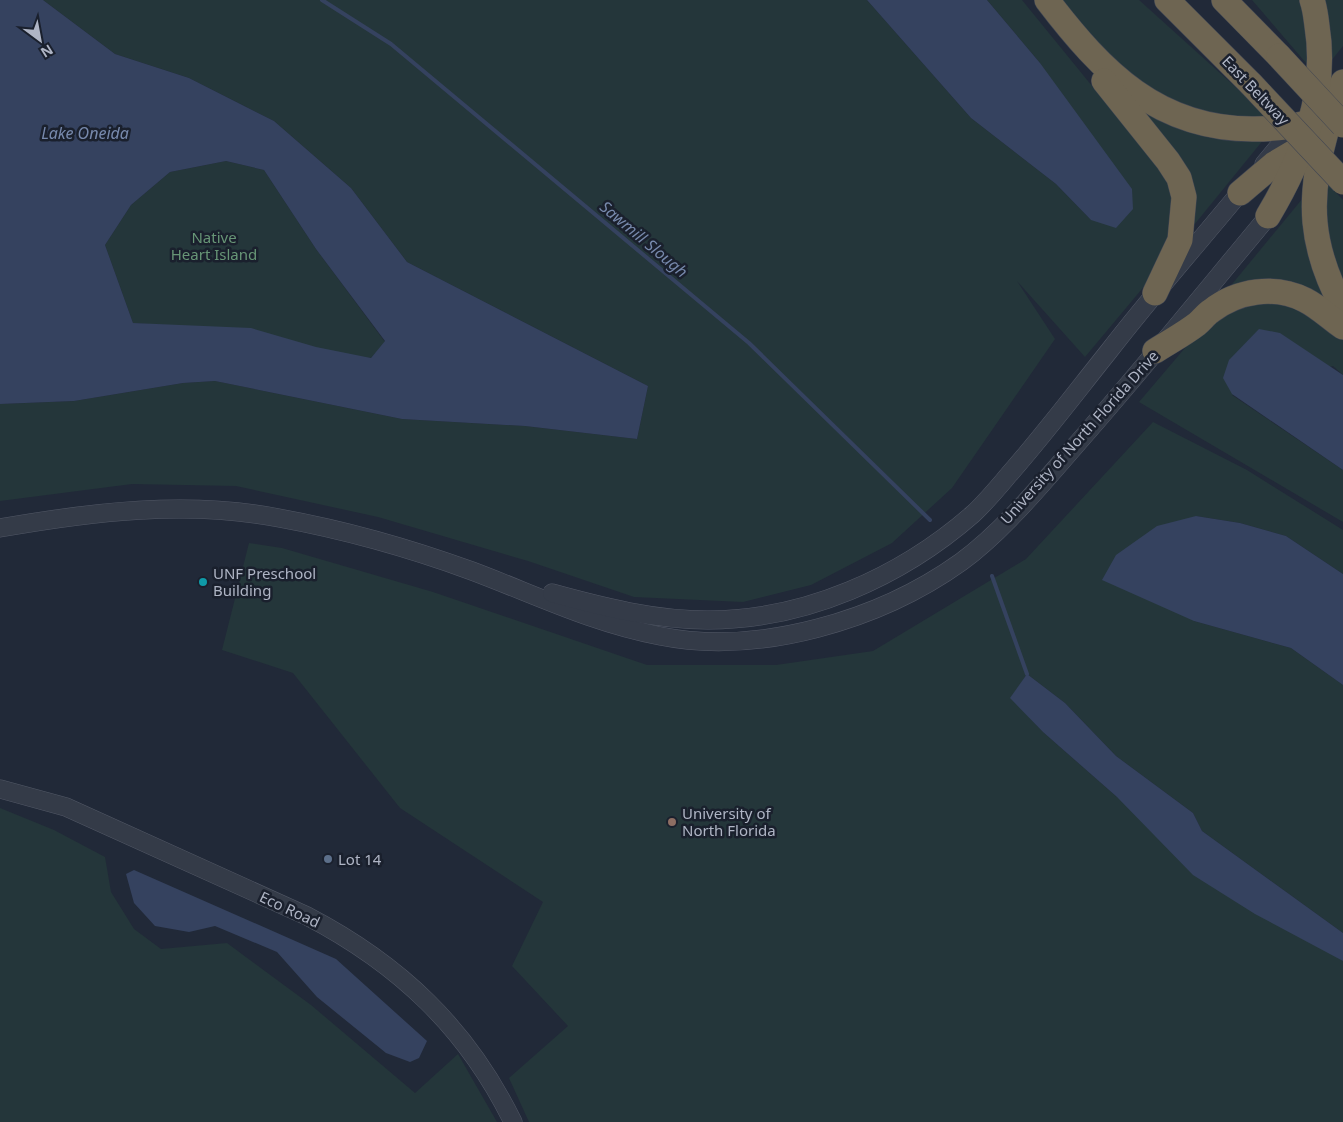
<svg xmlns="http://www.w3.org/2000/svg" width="1343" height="1122" font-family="'Noto Sans',sans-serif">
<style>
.green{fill:#24363a}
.water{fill:#35425f;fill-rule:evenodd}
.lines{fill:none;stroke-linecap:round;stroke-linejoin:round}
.stream{stroke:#35425f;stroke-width:4}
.tertiary-casing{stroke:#525866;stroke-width:19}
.motorway-casing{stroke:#3f4553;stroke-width:26}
.tertiary{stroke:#343b48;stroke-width:18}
.motorway{stroke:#6e6552;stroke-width:25}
.motorway-bridge-casing{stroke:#3f4553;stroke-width:26;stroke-linecap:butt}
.motorway-bridge{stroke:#6e6552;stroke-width:25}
.culture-dot{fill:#0f9aa8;stroke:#1a202d;stroke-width:2}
.education-dot{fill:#8d6e63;stroke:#1a202d;stroke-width:2}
.service-dot{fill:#5c6f8a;stroke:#1a202d;stroke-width:2}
.labels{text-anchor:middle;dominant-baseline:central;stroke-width:5;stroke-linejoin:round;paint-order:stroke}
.street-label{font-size:15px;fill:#afb5c5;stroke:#1a202d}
.park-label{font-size:15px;fill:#679576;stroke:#1a202d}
.poi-label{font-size:15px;fill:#afb5c5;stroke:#1a202d;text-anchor:start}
.water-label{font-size:16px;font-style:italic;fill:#7789ac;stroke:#1a202d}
</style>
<rect width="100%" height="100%" fill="#212938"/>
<g class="green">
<polygon points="43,0 867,0 971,118 1056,184 1091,220 1040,63 987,0 1022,0 1180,194 1162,265 1085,357 1017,281 1055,339 952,488 892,543 811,585 743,602 634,597 528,561 378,517 236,486 132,484 0,501 0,404 74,401 183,383 215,381 402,419 525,426 637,439 648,386 407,262 351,188 274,121 189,78 115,54"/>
<polygon points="1061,0 1139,0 1241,92 1268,121 1209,118 1129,79"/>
<polygon points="1252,0 1305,0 1312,70"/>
<polygon points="1321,0 1343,0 1343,46 1331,61"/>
<polygon points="1133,101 1264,139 1194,225 1193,225"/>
<polygon points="226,161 264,170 316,249 385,342 371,358 181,326 133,323 105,245 131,205 170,172"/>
<polygon points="1324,180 1343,200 1343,290 1330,260"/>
<polygon points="1303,198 1334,307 1228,289"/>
<polygon points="1273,296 1343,333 1343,375 1333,366 1232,395 1343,470 1343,522 1139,402 1213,315"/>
<polygon points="1153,422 1247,470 1343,530 1343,574 1286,536 1240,523 1196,516 1194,621 1291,648 1343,685 1343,933 1202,831 1193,813 1116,756 1065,703 1027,674 1011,698 1043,732 1117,797 1343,961 1343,1122 529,1122 509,1078 568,1026 512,966 543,902 400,808 293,673 222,650 249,543 282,548 433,592 647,665 776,665 873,651 1026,559"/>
<polygon points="0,808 54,830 105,857 111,892 134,929 161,949 227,943 311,1005 415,1093 458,1054 497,1122 0,1122"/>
</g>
<g class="water">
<path d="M0 0H43L115 54 189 78 274 121 351 188 407 262 648 386 637 439 525 426 402 419 215 381 183 383 74 401 0 404ZM226 161 264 170 316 249 385 341 371 358 316 347 251 328 133 323 105 245 131 205 170 172Z"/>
<polygon points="867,0 987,0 1040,63 1132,189 1133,209 1116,228 1091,220 1056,184 971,118"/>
<polygon points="1259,329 1280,333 1343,375 1343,470 1232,394 1223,378 1229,360"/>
<polygon points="1196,516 1240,523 1286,536 1343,574 1343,685 1291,648 1194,621 1102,580 1116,555 1157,526"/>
<polygon points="1027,674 1065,703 1116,756 1193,813 1202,831 1343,933 1343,961 1255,914 1193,875 1117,797 1043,732 1010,698"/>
<polygon points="134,870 336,959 427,1041 419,1058 410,1062 386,1053 317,997 277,952 215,926 189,932 155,926 134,903 126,874"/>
</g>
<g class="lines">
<g class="stream">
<polyline points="322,0 391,44 749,343 930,520"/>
<polyline points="992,576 1027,674"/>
</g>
<g class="tertiary-casing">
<g id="tertiary">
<polyline points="1264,164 1298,123"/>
<path d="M0 528C91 512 187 500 279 518 345 530 409 548 472 571 536 595 592 623 660 636 759 656 880 620 961 562 1002 532 1042 484 1075 446 1144 368 1209 287 1275 208"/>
<path d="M552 593C603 607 655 620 708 620 805 620 901 577 973 514 987 501 999 486 1012 471 1046 432 1077 391 1109 351 1153 294 1201 240 1247 184"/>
<path d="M0 789 66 807 307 916C399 964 467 1028 513 1122"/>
</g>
</g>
<g class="motorway-casing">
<g id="motorway">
<path d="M1047 0C1102 72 1158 130 1255 129 1286 129 1315 124 1343 109"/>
<polyline points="1167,0 1251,84"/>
<polyline points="1224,0 1279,56"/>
<polyline points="1104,81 1168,161 1179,178 1184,197 1180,240 1155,293"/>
<path d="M1343 82C1335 98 1331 115 1326 132 1307 199 1310 247 1343 308"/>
<polyline points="1240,193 1274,164 1306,145"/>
<path d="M1268 216C1302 159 1328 94 1317 26 1316 18 1315 8 1312 0"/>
<path d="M1155 351C1169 342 1184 334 1197 324 1202 320 1206 314 1211 311 1238 290 1275 285 1305 300 1319 307 1331 319 1343 327"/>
</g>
</g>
<use href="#tertiary" class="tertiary"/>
<use href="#motorway" class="motorway"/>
<g class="motorway-bridge-casing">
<g id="motorway-bridge">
<polyline points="1279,56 1343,125"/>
<polyline points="1251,84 1343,182"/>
</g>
</g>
<use href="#motorway-bridge" class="motorway-bridge"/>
</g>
<circle class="culture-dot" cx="203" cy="582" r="5"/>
<circle class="education-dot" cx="672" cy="822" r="5"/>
<circle class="service-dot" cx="328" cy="859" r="5"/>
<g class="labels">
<g class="street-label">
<text transform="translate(1256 90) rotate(46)">East Beltway</text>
<text transform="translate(1079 437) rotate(-48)">University of North Florida Drive</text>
<text transform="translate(290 909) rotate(25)">Eco Road</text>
</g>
<g class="park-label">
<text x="214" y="237">Native<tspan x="214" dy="17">Heart Island</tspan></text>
</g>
<g class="poi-label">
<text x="213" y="573">UNF Preschool<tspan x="213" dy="17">Building</tspan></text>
<text x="682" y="813">University of<tspan x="682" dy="17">North Florida</tspan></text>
<text x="338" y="859">Lot 14</text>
</g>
<g class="water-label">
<text x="85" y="133">Lake Oneida</text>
<text transform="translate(644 239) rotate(40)">Sawmill Slough</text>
</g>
</g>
<g transform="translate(40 40) rotate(148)" stroke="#1a202d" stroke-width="4" paint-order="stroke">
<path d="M0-4L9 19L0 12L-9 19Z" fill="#afb5c5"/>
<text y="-8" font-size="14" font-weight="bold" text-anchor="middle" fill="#afb5c5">N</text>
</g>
</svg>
